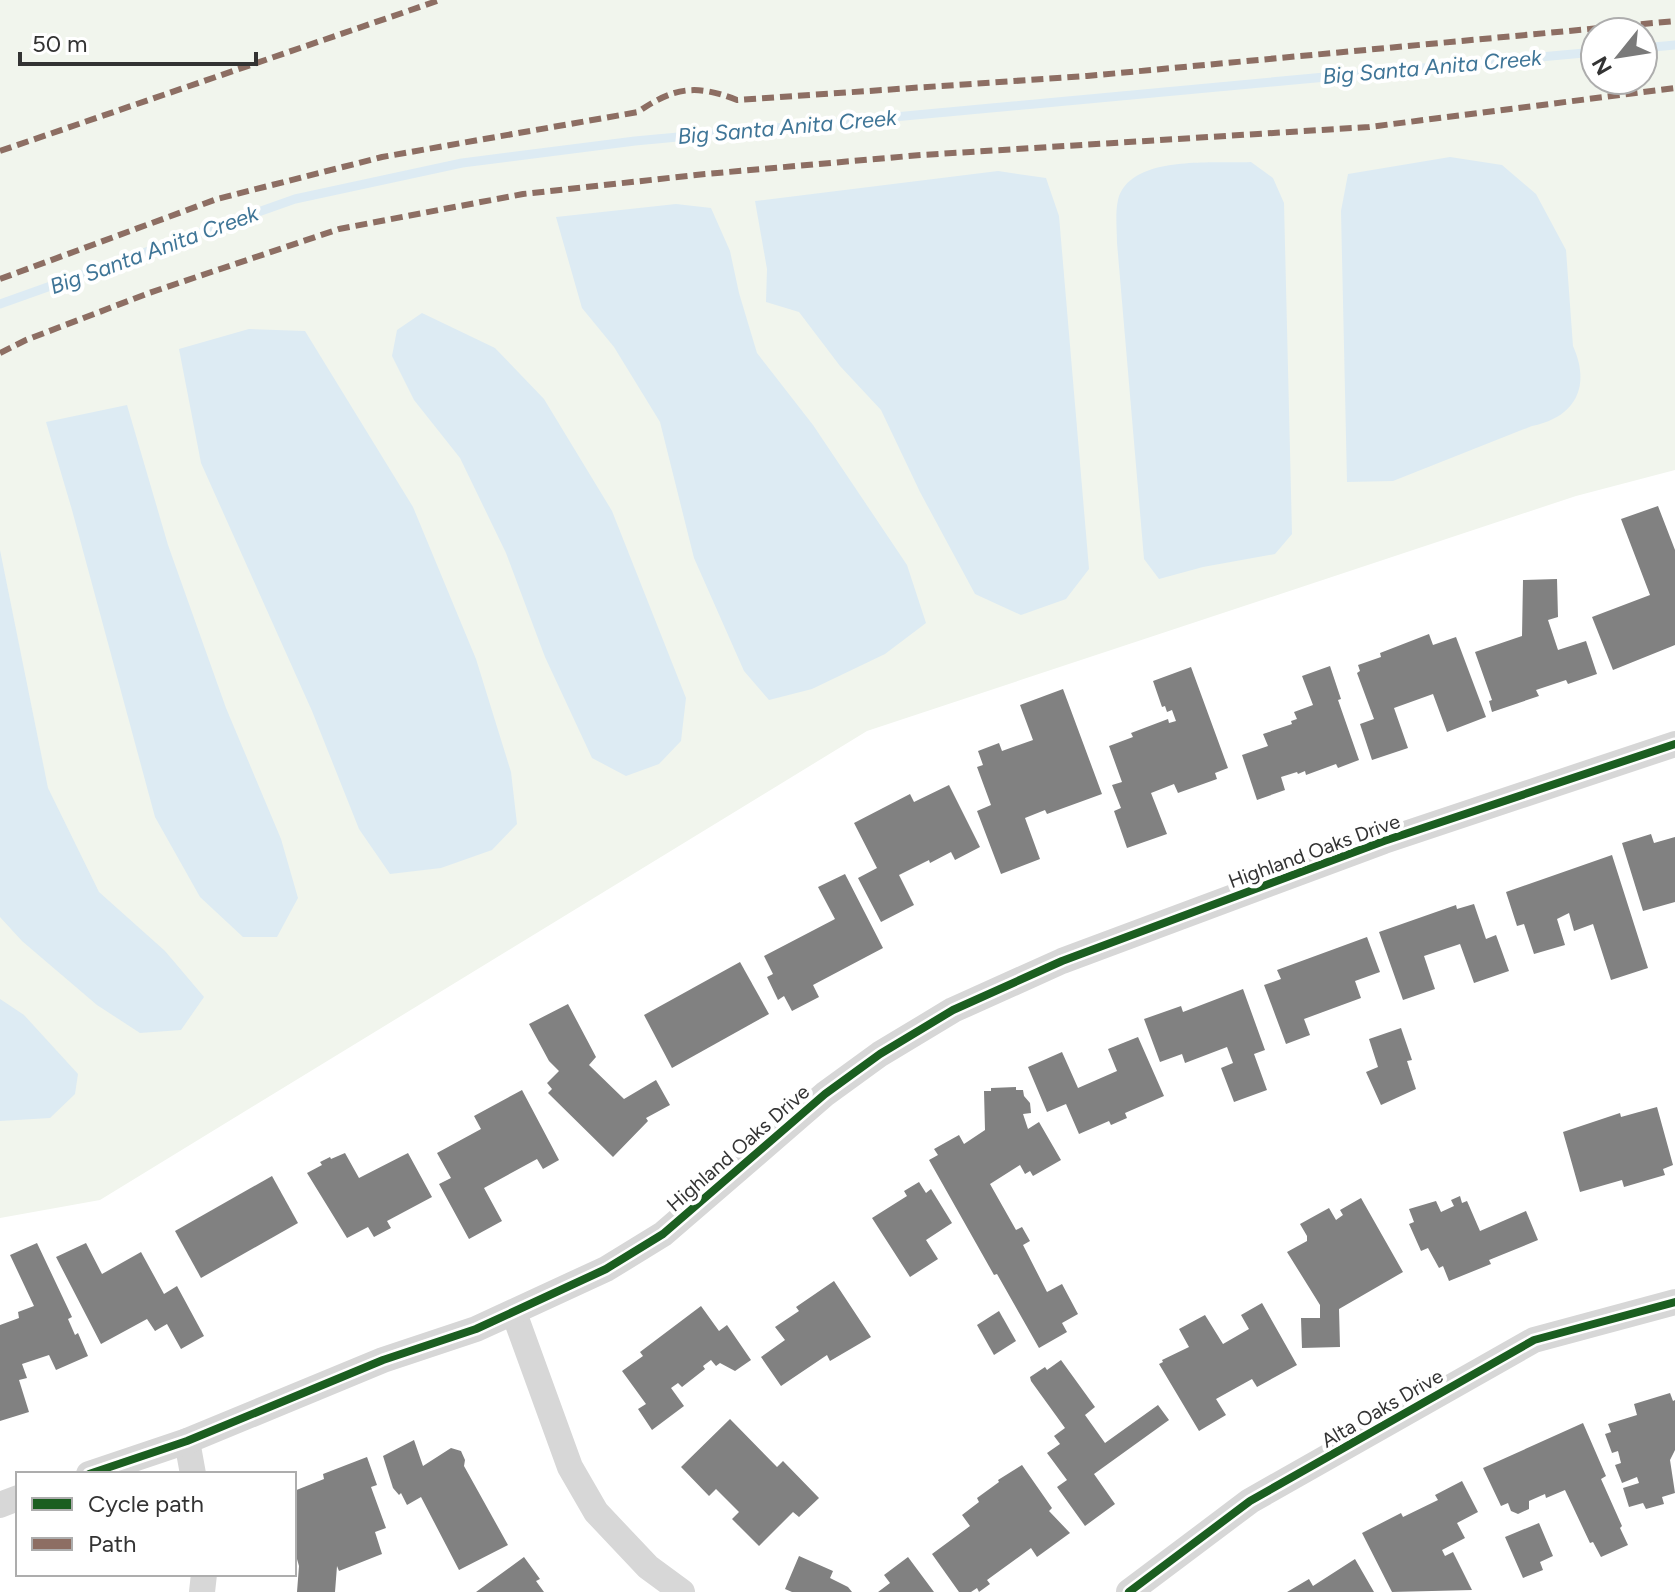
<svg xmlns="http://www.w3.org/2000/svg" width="1675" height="1592" font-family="Figtree,sans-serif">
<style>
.green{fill:#f1f5ed;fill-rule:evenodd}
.water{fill:#ddebf3}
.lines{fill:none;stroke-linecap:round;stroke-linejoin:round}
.stream{stroke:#ddebf3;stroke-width:9}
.building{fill:#818181}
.minor{stroke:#d7d7d7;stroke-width:26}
.quiet{stroke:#8d6e63;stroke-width:6;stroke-dasharray:12 6;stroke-linecap:butt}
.cycleway-casing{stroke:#fff;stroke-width:13}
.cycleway{stroke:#1b5e20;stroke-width:8}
.labels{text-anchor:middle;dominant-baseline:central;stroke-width:8;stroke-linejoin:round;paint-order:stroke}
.street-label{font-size:20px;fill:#333;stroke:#fff}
.water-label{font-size:22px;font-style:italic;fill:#3f7597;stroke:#fff}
</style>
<rect width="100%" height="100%" fill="#fff"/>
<path class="green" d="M0 0H1675V470L1576 496 867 731 100 1200 0 1218ZM1595 32H1643V80H1595Z"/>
<g class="water">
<path d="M1450 157 1502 165 1536 194 1566 250 1573 346C1591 386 1576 417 1532 426L1393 481 1347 482 1341 211 1348 174Z"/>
<path d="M1251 162 1273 178 1284 203 1292 534 1275 554 1203 567 1159 579 1144 559 1117 243C1117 230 1115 213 1118 200 1130 154 1213 164 1251 162Z"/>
<polygon points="998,171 1046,178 1059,216 1089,569 1066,599 1021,615 975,594 920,492 881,410 840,366 799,312 766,302 767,269 755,201"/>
<polygon points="676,204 711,208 730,251 739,293 757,353 813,425 907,565 926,623 885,654 812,689 769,700 744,671 694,558 660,422 614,347 582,308 556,217"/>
<polygon points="422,313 495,348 544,399 612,511 686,698 681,741 659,764 626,776 592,758 545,657 506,553 460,458 414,400 392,356 397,330"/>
<polygon points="249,329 305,331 413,507 476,659 511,772 517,824 492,850 441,868 390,874 359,829 312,711 201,463 179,349"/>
<polygon points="127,405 168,545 226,708 281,839 298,898 277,937 243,937 200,897 155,817 72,510 46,422"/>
<polygon points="0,550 48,788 99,892 165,951 204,997 181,1030 140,1033 97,1005 22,941 0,917"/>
<polygon points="0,999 24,1015 78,1074 75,1094 50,1118 0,1121"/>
</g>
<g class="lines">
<g class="stream">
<polyline points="1643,48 1675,45"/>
<polyline points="0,304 295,199 462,163 635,141 1595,52"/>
</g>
</g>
<g class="building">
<polygon points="1658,506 1675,550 1675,645 1613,670 1592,617 1650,595 1621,519"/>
<polygon points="1557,579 1558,617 1548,620 1558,650 1586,641 1597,674 1568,684 1566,680 1536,690 1539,696 1492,712 1489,701 1492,700 1475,652 1522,636 1523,580"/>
<polygon points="1429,634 1433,645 1456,637 1486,717 1447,732 1433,694 1394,708 1408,748 1372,760 1360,724 1374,719 1357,673 1360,671 1358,665 1381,657 1380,653"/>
<polygon points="1330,666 1341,699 1338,700 1359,760 1338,768 1336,764 1306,775 1305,771 1298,774 1297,772 1281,777 1285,790 1257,800 1242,755 1268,746 1263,734 1292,724 1291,721 1297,719 1294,712 1313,705 1302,676"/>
<polygon points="1191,667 1228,768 1215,773 1217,779 1178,793 1174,784 1151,793 1167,834 1127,848 1114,811 1121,808 1112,785 1122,782 1109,746 1133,737 1131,733 1168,719 1169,723 1176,721 1172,710 1167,712 1165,706 1162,707 1153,681"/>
<polygon points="1063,689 1102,794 1047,814 1045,810 1025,818 1040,859 1001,874 977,811 991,805 977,767 983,765 978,751 999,743 1002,751 1033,740 1020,705"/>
<polygon points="949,785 980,847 955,860 951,852 930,863 929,860 899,875 914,905 881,922 858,878 877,868 854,823 910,794 914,802"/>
<polygon points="1651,834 1654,843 1675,837 1675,902 1643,911 1622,843"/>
<polygon points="1612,855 1648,968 1611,980 1593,924 1574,931 1569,913 1557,919 1565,945 1534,954 1524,924 1517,926 1506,892"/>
<polygon points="845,874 883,948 813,985 819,997 792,1011 784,996 778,1000 767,977 773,974 764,956 835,919 818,887"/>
<polygon points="1474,904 1486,939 1496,935 1509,971 1474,983 1460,944 1424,956 1435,989 1403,1000 1379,932 1456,905 1457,909"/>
<polygon points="1367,937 1380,972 1355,981 1361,998 1304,1019 1310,1035 1286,1044 1264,985 1281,979 1277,970"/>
<polygon points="740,962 769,1014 672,1068 644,1015"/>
<polygon points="1243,989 1265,1050 1254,1054 1267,1090 1234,1102 1221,1068 1233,1063 1227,1047 1185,1063 1182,1054 1160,1062 1144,1019 1181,1006 1183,1012"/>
<polygon points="568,1004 596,1057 589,1065 624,1099 656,1080 670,1105 646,1118 648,1121 613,1157 548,1093 552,1089 547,1083 559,1071 549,1061 529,1024"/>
<polygon points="1401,1028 1412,1060 1407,1061 1416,1089 1381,1105 1366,1072 1378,1067 1369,1039"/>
<polygon points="1138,1037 1164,1096 1125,1113 1127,1118 1111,1125 1109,1121 1079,1134 1066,1104 1047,1112 1028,1067 1062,1052 1078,1088 1117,1071 1108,1049"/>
<polygon points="1016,1087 1016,1090 1023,1090 1024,1096 1030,1103 1031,1113 1023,1114 1028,1129 1039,1122 1061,1160 1033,1176 1030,1171 1025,1174 1020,1165 990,1184 1016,1230 1022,1227 1030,1241 1023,1245 1047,1292 1062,1284 1078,1314 1062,1323 1067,1332 1039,1348 997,1274 994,1275 929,1160 938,1155 934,1149 959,1135 964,1144 985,1130 984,1091 991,1091 991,1088"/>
<polygon points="522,1090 559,1160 543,1169 537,1159 484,1188 502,1221 469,1239 439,1184 451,1178 437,1153 481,1129 474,1116"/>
<polygon points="1657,1107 1673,1165 1663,1169 1665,1175 1624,1187 1622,1180 1580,1192 1563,1132 1620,1113 1621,1117"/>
<polygon points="345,1153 359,1178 408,1153 432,1197 387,1221 391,1228 374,1237 368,1227 347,1238 307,1173 322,1165 320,1162 330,1157 331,1159"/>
<polygon points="272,1176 298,1223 201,1278 175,1231"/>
<polygon points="919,1182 926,1193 931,1189 952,1223 926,1240 938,1259 910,1277 872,1218 907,1196 904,1191"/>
<polygon points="1460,1196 1462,1203 1467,1201 1480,1231 1526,1211 1538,1240 1489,1260 1491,1264 1449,1281 1443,1266 1439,1268 1428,1248 1421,1251 1409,1224 1414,1222 1409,1209 1436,1201 1441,1212 1454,1206 1451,1200"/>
<polygon points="1361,1198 1403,1272 1339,1309 1340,1347 1302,1348 1301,1318 1320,1318 1320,1305 1287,1252 1307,1241 1307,1236 1300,1224 1329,1208 1336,1220 1343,1215 1340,1210"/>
<polygon points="37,1243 72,1317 68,1319 75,1335 78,1333 88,1356 56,1370 49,1355 22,1364 27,1378 19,1380 29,1412 0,1421 0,1325 19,1318 18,1312 34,1306 10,1255"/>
<polygon points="86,1243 102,1274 141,1252 164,1294 177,1286 204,1336 181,1349 167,1324 155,1331 147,1319 101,1344 56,1257"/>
<polygon points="834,1281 871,1337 830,1361 827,1355 781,1386 761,1357 785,1340 775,1327 799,1311 796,1307"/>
<polygon points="1262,1303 1297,1365 1257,1387 1252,1379 1216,1399 1226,1415 1199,1431 1159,1364 1163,1362 1162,1360 1189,1347 1179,1329 1205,1315 1223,1344 1249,1329 1241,1315"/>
<polygon points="701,1306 719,1331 727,1325 751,1360 735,1371 720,1363 716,1366 711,1360 703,1366 705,1369 682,1387 678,1383 671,1388 684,1406 652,1430 638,1409 646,1404 622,1371 643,1356 640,1352"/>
<polygon points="999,1311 1016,1341 994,1355 977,1325"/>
<polygon points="1061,1360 1095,1407 1085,1415 1105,1443 1158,1405 1169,1420 1094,1474 1115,1504 1085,1526 1057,1487 1067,1480 1047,1453 1060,1444 1054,1436 1065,1428 1031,1381 1030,1377 1045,1367 1047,1370"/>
<polygon points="1670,1393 1673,1401 1675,1400 1675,1450 1670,1460 1675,1493 1662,1497 1664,1504 1646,1509 1643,1503 1629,1507 1623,1488 1639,1483 1637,1477 1622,1483 1615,1465 1621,1463 1618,1451 1612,1453 1605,1434 1611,1432 1608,1424 1637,1415 1634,1404"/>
<polygon points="730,1419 777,1467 783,1461 819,1498 799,1517 793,1512 759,1546 732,1519 739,1512 716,1489 709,1496 681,1467"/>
<polygon points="1583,1423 1606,1476 1601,1479 1622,1526 1620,1528 1628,1545 1601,1557 1593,1542 1590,1543 1565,1490 1546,1498 1545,1494 1529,1501 1529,1509 1518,1514 1511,1511 1508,1503 1501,1506 1483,1468"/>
<polygon points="414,1440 423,1466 451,1448 461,1451 465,1460 464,1466 508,1545 459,1570 421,1497 407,1505 401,1493 399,1495 393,1488 383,1456"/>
<polygon points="367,1457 377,1485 371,1487 386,1528 375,1532 382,1554 339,1571 337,1566 335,1592 297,1592 299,1566 297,1559 294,1560 294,1491 324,1479 323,1474"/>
<polygon points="1022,1465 1052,1508 1049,1511 1070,1533 1037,1557 1031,1548 987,1580 990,1584 979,1592 977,1588 971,1592 959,1592 932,1554 970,1526 962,1515 979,1502 977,1498 999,1482 998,1480"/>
<polygon points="1462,1481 1478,1512 1457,1523 1465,1538 1442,1550 1445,1556 1453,1552 1472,1590 1392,1592 1362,1533 1401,1513 1403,1517 1438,1500 1435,1495"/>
<polygon points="1539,1523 1553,1556 1540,1562 1543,1570 1523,1578 1505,1537"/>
<polygon points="799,1556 833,1571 830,1578 848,1587 852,1592 792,1592 785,1589"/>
<polygon points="524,1557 540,1579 536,1581 544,1592 476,1592"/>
<polygon points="908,1557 934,1592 878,1592 890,1583 884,1575"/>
<polygon points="1355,1559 1374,1592 1287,1592 1309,1579 1313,1586"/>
</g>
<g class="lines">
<g class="minor">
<polyline points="514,1313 570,1467 596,1512 648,1567 682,1592"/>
<polyline points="187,1441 193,1474"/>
<polyline points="89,1474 187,1441 383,1360 476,1329 606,1269 663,1234 825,1094 880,1054 953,1010 1062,961 1384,841 1675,744"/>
<polyline points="0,1505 18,1498"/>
<polyline points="202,1592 204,1574"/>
<polyline points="1129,1592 1250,1501 1534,1340 1675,1302"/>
</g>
<g class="quiet">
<polyline points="0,151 440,0"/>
<path d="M0 279 217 199 382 157 638 112C674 87 696 84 737 100L1087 76 1675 21"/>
<polyline points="0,353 26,340 149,293 339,229 523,194 705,174 921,155 1369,127 1675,88"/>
</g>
<g class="cycleway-casing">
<g id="cycleway">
<polyline points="89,1474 187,1441 383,1360 476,1329 606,1269 663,1234 825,1094 880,1054 953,1010 1062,961 1384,841 1675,744"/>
<polyline points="1129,1592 1250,1501 1534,1340 1675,1302"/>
</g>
</g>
<use href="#cycleway" class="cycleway"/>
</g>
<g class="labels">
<g class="street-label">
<text transform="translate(1314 851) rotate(-20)">Highland Oaks Drive</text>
<text transform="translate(738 1148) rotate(-41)">Highland Oaks Drive</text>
<text transform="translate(1382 1408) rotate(-30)">Alta Oaks Drive</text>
</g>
<g class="water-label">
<text transform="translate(1432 67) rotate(-5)">Big Santa Anita Creek</text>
<text transform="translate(787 127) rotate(-5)">Big Santa Anita Creek</text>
<text transform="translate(154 250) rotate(-20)">Big Santa Anita Creek</text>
</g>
</g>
<rect x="16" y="1472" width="280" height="104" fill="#ffffff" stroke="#adadad" stroke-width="2"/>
<rect x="32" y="1498" width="40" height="12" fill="#1b5e20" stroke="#adadad" stroke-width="2"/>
<text x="88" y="1512" font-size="24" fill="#333333">Cycle path</text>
<rect x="32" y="1538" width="40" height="12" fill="#8d6e63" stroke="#adadad" stroke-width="2"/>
<text x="88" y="1552" font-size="24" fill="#333333">Path</text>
<g transform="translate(1619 56) rotate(240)"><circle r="38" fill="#ffffff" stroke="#adadad" stroke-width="2"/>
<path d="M0-6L14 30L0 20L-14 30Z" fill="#7a7a7a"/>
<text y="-12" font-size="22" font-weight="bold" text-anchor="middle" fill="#333333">N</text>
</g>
<path d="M20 52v12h236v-12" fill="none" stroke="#333333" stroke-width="4"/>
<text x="32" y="52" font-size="24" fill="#333333" stroke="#ffffff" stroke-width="6" paint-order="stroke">50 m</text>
</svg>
